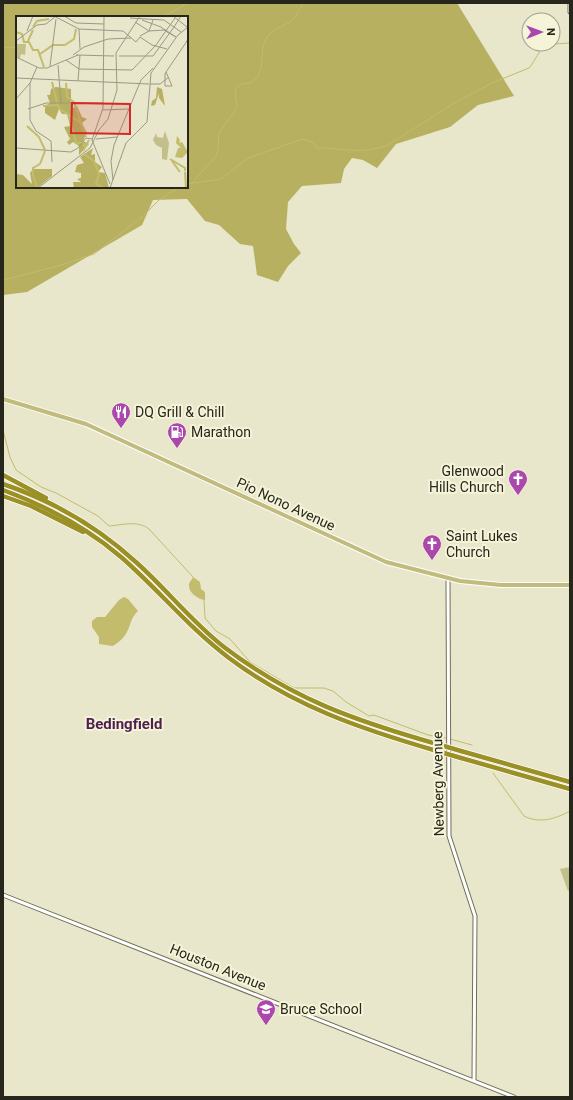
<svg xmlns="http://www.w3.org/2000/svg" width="573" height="1100" font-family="Roboto,sans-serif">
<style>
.green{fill:#c3bf8a}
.forest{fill:#b7b060;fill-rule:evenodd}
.water{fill:#c3bc6c}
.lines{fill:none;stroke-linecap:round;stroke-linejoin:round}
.stream{stroke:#c3bc6c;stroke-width:1}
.tertiary-casing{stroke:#716f57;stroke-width:5}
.primary-casing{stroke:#fff;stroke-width:6}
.motorway-casing{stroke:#fff;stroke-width:6}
.tertiary{stroke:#fff;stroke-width:3}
.primary{stroke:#c2bc7c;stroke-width:4}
.motorway{stroke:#9a9025;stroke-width:4.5}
.motorway-bridge-casing{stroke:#fff;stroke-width:6;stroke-linecap:butt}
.motorway-bridge{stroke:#9a9025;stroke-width:4.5}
.labels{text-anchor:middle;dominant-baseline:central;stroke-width:4;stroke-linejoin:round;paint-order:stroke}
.poi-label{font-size:14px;fill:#27261c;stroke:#f5f4d8;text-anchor:start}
.street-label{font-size:14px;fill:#27261c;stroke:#f5f4d8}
.neighbourhood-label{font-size:15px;font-weight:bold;fill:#4f1e4f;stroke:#f5f4d8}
.inset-river{fill:none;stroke:#c3bc6c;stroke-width:2}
.inset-road{fill:none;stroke:#9b9985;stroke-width:1}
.view{fill:#d62828;fill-opacity:0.15;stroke:#d62828;stroke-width:2}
.inset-edge{fill:none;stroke:#27261c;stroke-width:2}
</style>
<rect width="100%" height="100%" fill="#e8e6cb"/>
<polygon class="green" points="570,867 570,889 568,891 560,869"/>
<path class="forest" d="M3 3H457L514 96 478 105 450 127 396 144 377 168 363 160 352 158 344 169 341 183 302 186 288 202 286 229 294 244 301 253 288 266 278 282 257 275 253 246 240 244 219 225 205 221 187 199 153 200 142 225 27 292 3 295ZM17 17H187V187H17Z"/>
<g class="water">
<path d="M193 577 200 582 201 589 205 592V600C198 599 189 593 189 586 188 583 192 580 193 577Z"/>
<path d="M124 597 128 599 138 611C126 622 134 633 113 646L99 644V637L92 627V621L97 617H105L119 600Z"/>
</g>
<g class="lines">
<g class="stream">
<polyline points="163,17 188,3"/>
<polyline points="3,48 17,47"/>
<path d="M193 182 216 156 218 150 219 133 237 108 235 90 241 84C270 83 257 55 266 39 272 29 282 27 291 21 296 17 300 9 303 3"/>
<path d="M187 184 221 179 248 158 303 139 312 142 317 148C343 148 361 155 388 145L456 102 492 83 529 68C534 63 541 46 547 45 554 43 563 44 570 43"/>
<polyline points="3,280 58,266 94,254 142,217 159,200 179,187"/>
<path d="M3 430 10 457 16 470 41 487 56 493 98 516 109 526C123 525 137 520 149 529L193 577"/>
<polyline points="204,599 205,618 216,631 230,639 250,662 294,688 324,688 333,691 346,702 369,716 374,715 428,735 446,738"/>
<polyline points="450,739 472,745"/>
<path d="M493 773 524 816C540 824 555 819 570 811"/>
</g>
<g class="tertiary-casing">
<g id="tertiary">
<polyline points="570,3 570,12"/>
<polyline points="448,578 449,836 475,916 474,1080"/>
<polyline points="3,895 514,1097"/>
</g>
</g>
<g class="primary-casing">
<polyline id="primary" points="3,399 86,424 386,562 460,581 501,585 570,585"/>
</g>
<g class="motorway-casing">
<g id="motorway">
<polyline points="3,475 46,498"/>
<path d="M3 484C53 501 98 527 137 563 167 590 192 622 224 647 292 699 356 721 437 744"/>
<path d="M3 490C46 506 86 527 121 557 158 589 189 628 229 658 293 706 361 729 437 751"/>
<polyline points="3,496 31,506 83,532"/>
<polyline points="461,751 570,782"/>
<polyline points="461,758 570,789"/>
</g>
</g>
<use href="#tertiary" class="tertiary"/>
<use href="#primary" class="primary"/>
<use href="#motorway" class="motorway"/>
<g class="motorway-bridge-casing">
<g id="motorway-bridge">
<polyline points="437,744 461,751"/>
<polyline points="437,751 461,758"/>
</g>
</g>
<use href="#motorway-bridge" class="motorway-bridge"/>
</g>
<defs>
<g id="restaurant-pin" transform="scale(1)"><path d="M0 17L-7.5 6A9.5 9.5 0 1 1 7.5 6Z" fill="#ab47ad" stroke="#f5f4d8"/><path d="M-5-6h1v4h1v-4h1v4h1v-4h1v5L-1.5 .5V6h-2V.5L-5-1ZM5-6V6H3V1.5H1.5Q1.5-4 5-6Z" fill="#fff"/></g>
<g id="fuel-pin" transform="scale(1)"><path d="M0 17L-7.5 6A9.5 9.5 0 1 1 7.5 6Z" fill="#ab47ad" stroke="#f5f4d8"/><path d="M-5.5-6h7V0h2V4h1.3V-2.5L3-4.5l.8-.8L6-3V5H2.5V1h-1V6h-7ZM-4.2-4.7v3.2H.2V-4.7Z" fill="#fff"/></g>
<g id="church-pin" transform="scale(1)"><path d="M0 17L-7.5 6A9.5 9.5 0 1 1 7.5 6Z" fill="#ab47ad" stroke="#f5f4d8"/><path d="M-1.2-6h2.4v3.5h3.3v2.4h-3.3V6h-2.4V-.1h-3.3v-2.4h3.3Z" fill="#fff"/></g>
<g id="school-pin" transform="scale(1)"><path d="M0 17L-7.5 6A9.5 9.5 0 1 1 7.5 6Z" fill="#ab47ad" stroke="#f5f4d8"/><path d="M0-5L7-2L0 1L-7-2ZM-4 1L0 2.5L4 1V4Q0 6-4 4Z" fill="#fff"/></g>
</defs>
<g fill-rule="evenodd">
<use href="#restaurant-pin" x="121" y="412"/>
<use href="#fuel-pin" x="177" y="432"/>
<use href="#church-pin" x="518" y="479"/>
<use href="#church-pin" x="432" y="544"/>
<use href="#school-pin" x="266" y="1009"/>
</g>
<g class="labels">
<g class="poi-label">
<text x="135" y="412">DQ Grill &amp; Chill</text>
<text x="191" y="432">Marathon</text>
<text x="504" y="471" text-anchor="end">Glenwood<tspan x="504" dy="16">Hills Church</tspan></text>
<text x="446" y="536">Saint Lukes<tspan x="446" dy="16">Church</tspan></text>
<text x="280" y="1009">Bruce School</text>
</g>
<g class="street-label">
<text transform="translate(286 504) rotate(25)">Pio Nono Avenue</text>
<text transform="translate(438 784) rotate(-91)">Newberg Avenue</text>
<text transform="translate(218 967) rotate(22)">Houston Avenue</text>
</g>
<g class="neighbourhood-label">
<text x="124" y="724">Bedingfield</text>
</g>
</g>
<g transform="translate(16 16)">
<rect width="172" height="172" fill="#e8e6cb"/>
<path d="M0 28H10L9 39 5 38 4 42 0 41ZM149 115 153 127 151 144 146 143V132L140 129 137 124 140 117 141 121 147 122Z" fill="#c3bf8a"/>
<path d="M40 71 55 73V93L61 90 66 101 71 103 66 107 71 117 67 125 73 128 63 139V130L57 126 53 129 51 126 54 123 48 111 54 110 51 98H46L43 93 39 104 29 97V90L34 87 31 79H34L35 73ZM141 71 146 73 149 90 143 82V77L139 89 135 90 136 85 140 82ZM77 132 75 139 79 138V146L86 151 82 156 89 157 93 172H58L57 166H65L61 163 65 162V157L59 156 61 149 68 147 64 141ZM17 153H36V160L21 172H0V158L7 159 16 168 14 157Z" fill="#b7b060"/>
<path d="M161 120 164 124 163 127 166 126 172 136 166 142 159 141 162 132H165L160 127Z" fill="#c3bc6c"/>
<path class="inset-river" d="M17 11 21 5 33 3M0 16 6 18 8 26H13L17 34H22L28 51M12 25 17 14M49 29 58 23 60 13M24 38 37 29H49M36 66 41 86M50 67 51 81 58 86 65 107M41 87 44 93 65 107 70 121M27 90 41 89M53 100 60 127H67L69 131M11 110 23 121 29 134M67 135 73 124M68 138 78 145 83 158 80 168 88 172M154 143 169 152V155M156 145 164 156M24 148 29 135M169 156 170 172M21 171 17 159V152L24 148"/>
<path class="inset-road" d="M38 0 63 13 107 15 120 26 124 21M48 0 60 7 88 8M88 0 87 92 76 124 94 168M157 0 171 11M114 2 148 4 165 16M126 4 145 11 151 16 160 21 148 13M119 6 133 15 137 4M158 11 165 0M63 13 64 33M11 15 17 0M124 20 133 15 149 14M124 21 136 29 151 33M0 25 21 9 30 8 40 0M57 39 68 31 92 23 115 22M60 39 98 40M103 40H137L158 11M0 41 23 52H31L62 39M50 44 63 53 116 54 140 29 159 2M42 49 45 87M34 50 40 3M150 56 156 70H149V58L150 56 169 28 172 23M0 62 133 68M62 65 64 39M14 67V104L20 115 35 125 36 146M134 68H144L153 61M0 83 14 67 21 51M12 93 30 87H87M86 94 113 93M80 123 101 121M0 132 55 136 62 132 70 122 76 123M97 164 95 145 98 129 125 64 137 52M22 172 74 132 83 114 92 103 101 74 100 37 124 0M94 172 110 127 131 106 135 57 162 19 172 11"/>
<path class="view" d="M56 87 114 88V118L55 117Z"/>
<rect width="172" height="172" class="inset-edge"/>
</g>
<rect width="573" height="1100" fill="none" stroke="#27261c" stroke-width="8"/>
<g transform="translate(541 32) rotate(89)"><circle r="19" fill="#f5f4d8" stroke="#a3a28d"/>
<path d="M0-3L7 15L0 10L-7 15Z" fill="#ab47ad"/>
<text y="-6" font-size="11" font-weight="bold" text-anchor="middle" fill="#27261c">N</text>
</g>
</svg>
